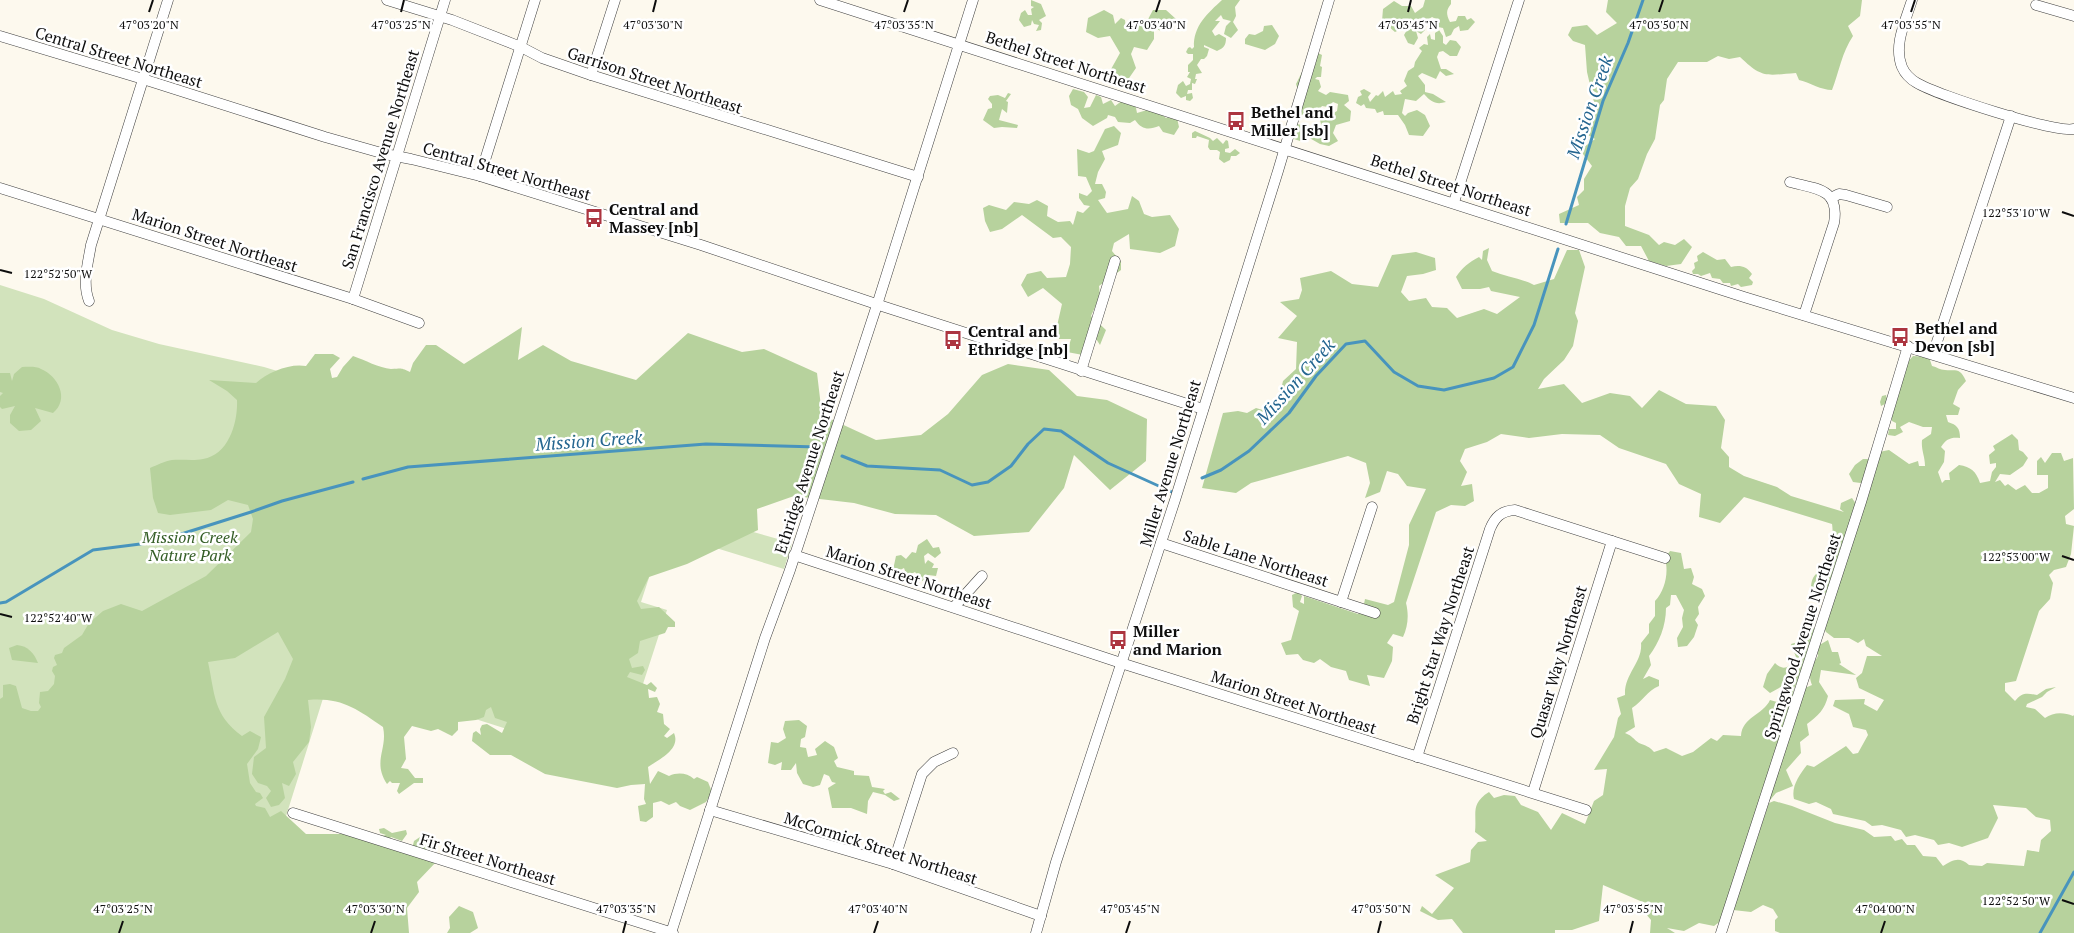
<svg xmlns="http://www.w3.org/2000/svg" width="2074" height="933" font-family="'PT Serif',serif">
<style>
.green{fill:#d2e3bc}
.forest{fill:#b7d29d}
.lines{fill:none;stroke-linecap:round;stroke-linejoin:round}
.stream{stroke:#4894bd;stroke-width:3}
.minor-casing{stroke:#404040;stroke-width:11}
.minor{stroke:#fff;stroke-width:10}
.ticks{fill:none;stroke:#0d0d0d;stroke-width:2}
.labels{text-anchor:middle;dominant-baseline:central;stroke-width:5;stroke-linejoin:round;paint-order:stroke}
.street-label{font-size:16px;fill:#0d0d0d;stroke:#fff}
.poi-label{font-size:16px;font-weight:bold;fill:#0d0d0d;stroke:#fff;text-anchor:start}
.park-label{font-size:16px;font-style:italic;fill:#335d25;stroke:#fff}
.water-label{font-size:18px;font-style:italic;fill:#256690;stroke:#fff}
.ticks-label{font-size:12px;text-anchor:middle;fill:#0d0d0d;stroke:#fff;stroke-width:5;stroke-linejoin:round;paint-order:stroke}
</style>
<rect width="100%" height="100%" fill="#fdf9ee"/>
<polygon class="green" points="0,285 44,299 112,330 159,344 264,367 410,411 404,433 792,543 784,569 664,532 641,602 667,610 617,764 331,673 255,915 0,933"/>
<g class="forest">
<polygon points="1031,0 1041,4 1046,16 1039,20 1042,23 1041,30 1036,31 1039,25 1034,24 1032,20 1031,25 1024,27 1019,20 1021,13 1025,10 1028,15 1032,15 1031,9 1034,7 1031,6"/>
<path d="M1222 0H1240L1235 7 1236 16 1233 22 1238 30 1231 38 1224 34 1226 26 1231 21 1223 19 1221 15 1215 21H1220L1212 31 1215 36 1219 34 1226 38C1226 45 1224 48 1217 51L1204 45V47L1209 49 1207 56 1204 59H1201L1197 65 1202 73 1196 74 1195 79H1197L1195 84 1192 83V90H1188L1187 94 1192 93 1193 98 1190 101 1186 100V96L1181 98 1176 93 1178 85 1183 81 1186 86 1190 84 1191 79 1187 77 1190 72H1188V65L1193 60V54H1188L1186 52 1188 48 1190 47 1192 49 1194 47C1193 26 1208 13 1222 0Z"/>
<path d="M1425 0H1451V4C1446 10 1446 14 1450 22L1456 21 1458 16H1465L1467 20 1471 18 1475 22 1468 30 1460 31 1459 26 1454 29 1451 35 1446 37 1443 28 1438 27V20L1432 17 1426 21 1425 30 1421 34 1416 31 1418 38 1414 45 1408 43 1404 35 1407 30H1399L1395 32 1382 21 1383 9 1394 1 1402 6H1411L1415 13 1423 7Z"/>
<path d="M1608 0H1862L1860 16 1848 26 1853 36C1842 52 1839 72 1832 90 1821 90 1811 83 1799 80L1796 73C1766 75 1763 79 1740 57L1729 59 1718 56 1707 62H1678L1667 79 1664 100 1660 105 1655 139 1647 154 1638 179 1630 188 1625 206V226L1649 235 1659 245 1664 242 1675 245 1684 239 1692 247 1681 264 1666 266 1649 261 1641 246H1626L1619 237 1600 233 1588 223H1560L1559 214 1579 205 1577 197 1584 190V179L1592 166 1580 150 1595 139 1581 131 1594 102 1587 72 1585 45 1573 41 1568 35 1572 27 1587 25 1597 35 1617 23 1606 12Z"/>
<polygon points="1104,10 1113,15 1115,24 1121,18 1125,20 1126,29 1132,24 1146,23 1153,10 1166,10 1176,19 1173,28 1161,31 1154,28 1154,39 1147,50 1134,47 1131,54 1136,68 1127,81 1112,78 1110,71 1120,53 1110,36 1098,38 1086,32 1088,18"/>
<polygon points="1272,25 1279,36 1275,44 1265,50 1245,44 1245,39 1249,34 1255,35 1263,31 1264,26"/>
<path d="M1439 30 1443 36V43L1446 45 1450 40 1456 41 1461 47 1457 56H1450L1443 51 1439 52 1437 57 1441 69H1446L1454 74 1446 76 1440 71 1436 79 1422 73 1418 76 1425 85V92L1433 94 1446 102C1436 105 1431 102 1424 94L1416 101 1405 99 1402 113 1405 116 1408 113 1417 110 1425 115 1430 126 1423 136 1409 135 1405 125 1398 115H1384L1383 111 1377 113 1375 109 1366 108 1364 104 1361 106 1356 103 1358 97 1362 95 1360 91 1364 89 1371 93 1368 97 1370 102 1376 95 1378 96 1383 91 1385 97 1393 91 1395 95 1402 94 1400 91 1407 86 1404 81 1408 71 1414 67 1415 62 1422 51 1419 48 1424 44 1428 45 1427 37 1430 34 1431 39 1435 40V33Z"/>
<polygon points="1318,53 1322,55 1320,66 1322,67 1321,77 1317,77 1315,79 1319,80 1321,87 1318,91 1326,95 1330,92 1348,95 1349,101 1344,105 1351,111 1350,121 1336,125 1333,133 1338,141 1329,146 1320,144 1306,136 1300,141 1291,138 1296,124 1309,126 1310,132 1315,126 1318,129 1322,128 1320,120 1321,114 1327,117 1337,111 1338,104 1333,102 1328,107 1322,106 1318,111 1310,108 1308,114 1300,115 1301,99 1296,84 1302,72 1310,75 1308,65 1316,64 1314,57"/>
<path d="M1073 89 1084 92 1088 97 1084 108 1090 107 1096 95 1101 97 1103 104 1111 100 1115 106 1123 100 1135 103 1137 113 1154 108 1166 118 1176 114 1179 127 1174 135 1163 132 1159 126C1149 130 1142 130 1135 120L1130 123 1118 122 1115 117 1108 115 1107 118 1093 126 1082 118 1078 109 1071 105 1069 96Z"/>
<polygon points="1008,93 1011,94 1006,101 1008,102 1007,113 1002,109 999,120 1018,125 1017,128 1002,127 994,128 983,120 988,109 992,108 992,104 988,99 990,96 998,95 1005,98"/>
<polygon points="1114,126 1121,133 1118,145 1102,151 1105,159 1098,172 1095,184 1102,184 1106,192 1105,198 1098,200 1107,213 1128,209 1132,196 1139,201 1144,214 1152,217 1170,215 1179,229 1175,246 1160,253 1130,249 1129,234 1114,243 1112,251 1121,262 1121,270 1099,286 1100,296 1091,316 1106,330 1100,345 1089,328 1083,355 1067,352 1071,339 1059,339 1057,326 1062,304 1043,288 1028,297 1021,285 1027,274 1041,271 1047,278 1066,277 1070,264 1071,247 1061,237 1053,238 1022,215 1002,229 990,232 985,221 983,208 989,205 1006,210 1014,202 1029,204 1037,200 1048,206 1047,216 1058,222 1070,221 1073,225 1077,211 1083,213 1090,206 1084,205 1079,198 1079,193 1087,196 1092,191 1086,177 1078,176 1077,149 1089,153 1094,151 1105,129"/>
<polygon points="1195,131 1210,138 1213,141 1217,138 1223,144 1226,140 1228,141 1229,148 1225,149 1225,152 1230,153 1235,149 1240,153 1236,156 1231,156 1230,160 1224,163 1219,159 1220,152 1217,150 1210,150 1208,147 1209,140 1197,136 1196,138 1192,138 1192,133"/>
<path d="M1489 248 1487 260 1492 271C1506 277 1520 278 1534 285L1554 279 1567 250H1579L1585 267 1575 313 1578 321 1573 346 1564 360 1544 379 1538 389 1564 384 1582 403 1610 393 1630 396 1642 408 1659 390 1686 404 1716 406 1725 420 1721 448 1729 457V467L1744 476 1777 487 1791 496 1844 512 1840 509 1841 503 1852 498 1856 504 1868 484 1853 482 1849 474 1855 465 1863 459H1870L1879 452 1889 450 1909 464 1918 461 1919 466H1925C1925 456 1921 450 1922 440L1931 434 1932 427H1923L1909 422 1900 427 1903 432 1895 436 1888 435 1889 429H1896V423L1892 421V416H1889L1891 409 1885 404 1881 406 1880 402 1882 396 1886 395 1888 403 1905 365 1913 356 1929 357 1932 366C1937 367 1940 370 1945 370 1956 371 1960 367 1966 381L1958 390 1953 404 1960 408 1958 415H1946L1948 422C1957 425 1960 428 1960 438 1951 437 1946 439 1941 447L1945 451 1944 462 1938 472 1942 483 1945 480H1950L1949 473 1959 465C1971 467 1976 471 1980 483L1990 481 1992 472 1996 467V463L1990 464 1989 455 1995 450 1993 446 2012 434 2018 440 2019 450 2023 452 2028 458 2023 466 2010 475 2000 474 1995 482 2000 480 2005 486 2008 484 2016 490 2025 485 2032 493H2039L2048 488V475H2037V461L2041 457 2045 463 2052 453H2061L2064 461 2073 458 2074 509 2065 516 2066 524 2074 526 2071 554 2066 567 2054 570 2049 575 2053 583 2050 599 2039 611 2016 681 2005 683V691L2015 701C2022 692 2027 693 2037 695L2046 689 2056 687 2047 692 2042 697 2027 704 2026 707 2035 709 2045 718C2053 712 2064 712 2073 716L2074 715V933H1780L1775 931V920L1778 917 1773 909 1763 905 1751 912 1733 910 1769 803 1774 801 1792 806 1835 823 1864 830 1874 837 1891 836 1895 841 1902 839 1907 845H1915L1923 856 1936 857 1943 866C1953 860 1959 856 1969 865L1982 866 1987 863 2024 866 2027 850 2039 852 2041 840 2051 831 2050 820 2036 817 2026 808 1993 805 1998 818 1988 838 1962 847 1949 843 1938 845 1934 840 1915 835 1906 837 1901 830 1882 825 1872 826 1865 821 1833 814 1831 809 1816 802 1809 804 1794 799C1791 787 1799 775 1807 765L1814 767 1846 746 1853 754 1858 753 1868 735 1866 730 1853 727 1849 714 1833 706 1835 700 1865 699 1864 704 1877 711 1884 700 1859 688 1856 678 1862 673 1867 656H1882L1866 646 1864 639 1858 643 1849 638H1834L1826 632 1820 621 1830 616 1825 592 1821 597 1811 596C1811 588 1810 580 1816 574 1819 572 1821 572 1823 570 1831 560 1834 535 1832 524L1744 497 1720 523 1699 517 1701 494 1679 484 1666 464 1619 448 1600 435 1562 434 1529 438 1501 434 1487 442 1465 449 1460 461 1467 472 1461 486 1472 484 1474 501 1465 506 1451 505 1436 512 1406 603C1409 615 1408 626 1403 637L1393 634 1387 643 1393 647 1392 661 1384 678 1367 675 1370 686 1349 680 1346 671 1331 667 1320 659 1314 663 1303 660 1298 654 1286 655 1281 643 1291 640 1299 611 1293 607 1292 595 1298 592 1302 596 1300 602 1304 604V596L1358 614 1363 610 1378 617 1377 610 1364 604 1365 599 1388 605 1394 602 1409 545V525L1426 489 1407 486 1398 474 1387 471 1380 492 1365 498 1370 483 1366 463 1348 456 1251 483 1236 493 1202 488 1223 413 1238 411 1247 413 1256 408 1266 411 1277 406 1283 381 1296 369 1297 342 1278 338 1297 316 1280 302 1299 299 1302 290 1300 278 1331 271 1352 284 1378 287 1392 255 1416 252 1435 258 1436 270 1423 274 1407 276 1401 292 1409 301 1426 298 1432 307 1447 308 1457 318 1484 309 1497 314 1520 297 1491 291 1489 287 1480 289H1462L1456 277C1462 268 1469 262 1479 257L1482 260 1483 251Z"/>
<path d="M1703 252 1717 260 1725 259 1731 267C1740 265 1746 266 1752 274L1749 278 1753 282 1752 285 1741 287 1738 284 1731 286 1730 283H1723L1720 279 1712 278 1710 273 1701 276 1698 274H1693L1692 271 1695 268 1694 263 1698 261 1697 256Z"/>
<path d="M522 327 518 360 543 345 571 361 636 380 688 333 742 352 764 349 817 373 822 415 876 440 921 435 948 414 982 375 1008 364 1049 370 1077 396 1107 400 1147 419 1146 461 1110 490 1074 455 1064 488 1029 532 974 536 936 515 895 514 854 503 794 496 757 509 758 530 687 564 649 577 637 601 641 609 659 607 675 622V627H668L665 633 640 641 638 653 629 659 632 668 643 666 645 670 642 675 630 672 627 677 647 685 651 682 657 688 655 692 648 689 649 698 657 697 660 704 657 712 663 714 664 724 670 729 664 736 667 738 674 733C681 749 660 759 648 767L650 784 658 771 669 776C678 772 687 773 694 779L697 777 708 782 712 792 706 802 690 810 680 806 676 802 669 805 661 801 653 803V817L646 822 640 821 638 806 646 804 644 799 645 784 631 785 617 788 545 774 511 755H490L472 741 473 733 476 731 481 735 480 729 482 725 487 724 502 733 507 722 495 718 491 707 486 710 484 717 476 720 458 722V730L452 736 438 729 431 731 412 726 404 737 406 759 401 768 408 769 415 778H423V783H414L399 794 397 791 400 783H392L390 781 387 784C372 761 388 749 383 727 357 709 341 697 308 700L311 727 309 742 293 762 296 774 289 786 282 783 285 798 279 805 271 807 266 798 271 791 267 786 258 783 252 774 254 757 266 748 264 717 285 679 293 659 278 632 235 658 208 662C215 694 213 715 242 736L250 731 261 737 258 749 247 764 250 783 256 792 260 793 263 798 255 804 256 806 265 808 270 817 281 811 306 834H356L370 838 386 835 380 833 379 829 384 828 392 833 406 830 407 834 402 841 391 837 387 846 412 849 414 841 426 833 428 844 427 849 437 861 417 882 419 892 407 908 409 933H0V699L3 697V685L10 684 16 686 22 708 31 711H38L41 707 39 703 40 692 48 691 54 684 55 676 52 671 53 667 57 665 54 658 55 655 62 653 64 648 82 635 89 623 103 611 121 604 142 611 206 576 251 532 253 519 248 505 228 500 211 510 170 515 158 513 153 498 150 468C157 465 165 461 172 460 182 459 193 461 203 459 229 455 238 422 237 400L227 391 209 380 256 383C268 372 290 363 306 366L315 354H333L340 358 330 369 332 378 337 377 343 367 353 356C365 360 379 368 391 369 402 369 399 367 410 372L413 363 426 345H436L464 364Z"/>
<path d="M22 367C28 367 36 366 41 369 58 376 70 399 53 413L35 408 41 421 31 430 19 431 10 423V415L15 406 2 409 0 407V396L3 393 0 392V373H10L12 381 14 374Z"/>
<polygon points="927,539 933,548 939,547 941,553 935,558 928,553 924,556 925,564 928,560 934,564 932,568 938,568 936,576 928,575 929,578 922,581 915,572 907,576 904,568 898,571 893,570 896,556 901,555 906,559 912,552 916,553 918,545"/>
<path d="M1670 551 1681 553 1684 569 1691 568 1694 577 1692 584 1702 589 1705 596 1698 607 1699 614 1695 620 1698 625 1694 637 1687 646 1678 647 1677 638 1683 627 1682 618 1684 610 1676 595H1671L1670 605 1666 608C1666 626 1659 643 1649 656L1651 665 1643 679 1649 676 1659 680V686C1647 691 1643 701 1632 708L1635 727 1625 733C1633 736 1633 739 1639 743 1646 746 1649 746 1654 752L1666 748 1682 756 1693 752 1711 738 1717 741 1723 735 1741 736C1742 717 1763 715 1770 700L1777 702 1782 690 1788 691 1790 682 1770 693 1763 687 1767 674 1775 663C1784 672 1790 667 1796 657L1791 644 1798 642 1812 626 1815 631 1800 678 1795 686 1793 693 1812 685C1807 673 1812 665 1818 656L1816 647 1828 640 1832 652H1838L1841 663 1839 664 1856 675 1821 670 1819 682 1828 696C1825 709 1818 716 1807 724L1809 735 1800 742 1801 753 1786 770 1793 786 1776 793 1765 806 1722 920 1714 926 1699 923 1684 931 1667 928 1675 933H1650L1651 920 1646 914 1652 906 1603 885 1599 921 1572 930H1555V933H1463L1452 919 1438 920 1420 911 1422 906 1432 914 1454 888 1435 875 1470 862 1471 850 1478 842 1487 841 1475 832C1477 813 1470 804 1489 792L1494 798 1504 795 1515 796 1521 805 1538 812 1551 830 1562 813 1585 824 1594 801 1603 795 1607 769 1594 770 1614 737 1618 718 1621 714 1617 698 1625 695C1624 674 1643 662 1641 643L1649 633V624L1655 616V601C1665 590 1669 573 1665 558Z"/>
<path d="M17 645C28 646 34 653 38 663L12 660 9 648Z"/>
<polygon points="799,720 807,726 805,737 801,739 800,747 806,748 808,757 817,755 815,749 825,741 834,747 838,758 834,761 837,767 854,771 854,775 869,776 872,787 885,789 883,791 885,794 891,792 900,799 894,801 885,795 873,792 868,801 867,814 851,808 832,808 828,788 836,783 832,782 829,776 824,774 820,785 813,787 803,784 797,773 796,763 791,770 781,770 782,762 775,765 768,763 771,742 778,743 786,738 783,729 785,721"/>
<polygon points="459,906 473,912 478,928 470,933 447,933 450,928 449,917"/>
</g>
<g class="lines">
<g class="stream">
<polyline points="1566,224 1603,101 1628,43 1643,0"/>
<polyline points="842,456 867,466 940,470 972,485 988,482 1011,466 1028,444 1044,429 1061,431 1108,463 1172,492"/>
<polyline points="1202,478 1221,470 1249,451 1289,413 1316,376 1346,344 1365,341 1394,372 1418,386 1444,390 1494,378 1513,367 1534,325 1558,249"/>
<polyline points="363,479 408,467 706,444 818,447"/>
<polyline points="0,603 6,602 93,550 156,542 251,512 282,501 353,482"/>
<polyline points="2040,933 2074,872"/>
</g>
<g class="minor-casing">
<g id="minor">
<polyline points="387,0 452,20 521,47 542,58 591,75 918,177"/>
<polyline points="820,0 1744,297 2074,398"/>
<path d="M1912 0C1906 20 1893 45 1902 67 1905 74 1910 79 1917 83 1937 95 2054 133 2074 129"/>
<polyline points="2036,5 2074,16"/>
<polyline points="0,36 143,79 325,137 385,154 411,159 480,176 701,245 885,307 1203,409"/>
<polyline points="591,75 615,0"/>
<polyline points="480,176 535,0"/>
<path d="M1790 182C1816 189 1840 188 1834 223L1804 315"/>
<polyline points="0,188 353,299 419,323"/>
<polyline points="1831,198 1839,194 1846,195 1887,207"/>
<polyline points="1454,202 1519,0"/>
<polyline points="353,299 445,0"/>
<path d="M89 301C82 283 88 263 91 245L168 0"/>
<polyline points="1933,354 2011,116"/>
<polyline points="1081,371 1115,261"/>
<polyline points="1161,543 1375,613"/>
<polyline points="794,555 1121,663 1586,810"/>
<polyline points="1341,602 1372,507"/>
<polyline points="954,607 982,576"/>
<path d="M1417 757 1490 529C1495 517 1501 511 1515 510L1665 558"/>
<polyline points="1533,792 1612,541"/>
<polyline points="710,810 893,864 1041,916"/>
<polyline points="293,813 673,933"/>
<polyline points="893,864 922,774 934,762 953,753"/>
<polyline points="671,933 765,638 790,570 877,305 973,0"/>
<polyline points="1036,933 1056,862 1175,500 1278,171 1329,0"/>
<polyline points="1721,933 1861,502 1908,346"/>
</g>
</g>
<use href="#minor" class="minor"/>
</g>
<path class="ticks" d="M149 12 153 0M401 12 404 0M653 12 656 0M904 12 908 0M1156 12 1160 0M1408 12 1411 0M1659 12 1663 0M1911 12 1915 0M2062 212 2074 216M0 270 12 273M2062 556 2074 560M0 614 12 617M2062 900 2074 904M119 933 123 921M371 933 375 921M623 933 626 921M874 933 878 921M1126 933 1130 921M1378 933 1381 921M1630 933 1633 921M1881 933 1885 921"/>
<defs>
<g id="bus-bare" transform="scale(1.5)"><path d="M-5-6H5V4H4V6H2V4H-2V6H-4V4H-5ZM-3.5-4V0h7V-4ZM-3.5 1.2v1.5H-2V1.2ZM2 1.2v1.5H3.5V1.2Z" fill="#ac3540" stroke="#fff" stroke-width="2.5" paint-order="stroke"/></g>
</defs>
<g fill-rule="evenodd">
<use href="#bus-bare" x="1236" y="121"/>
<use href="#bus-bare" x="594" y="218"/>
<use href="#bus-bare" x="1900" y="337"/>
<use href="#bus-bare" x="953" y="340"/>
<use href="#bus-bare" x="1118" y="640"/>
</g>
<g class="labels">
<g class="street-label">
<text transform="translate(119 57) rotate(17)">Central Street Northeast</text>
<text transform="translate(1066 62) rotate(18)">Bethel Street Northeast</text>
<text transform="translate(655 80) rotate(18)">Garrison Street Northeast</text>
<text transform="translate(380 159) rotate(-73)">San Francisco Avenue Northeast</text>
<text transform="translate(507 171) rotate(16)">Central Street Northeast</text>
<text transform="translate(1451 185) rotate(18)">Bethel Street Northeast</text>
<text transform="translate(215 240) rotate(18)">Marion Street Northeast</text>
<text transform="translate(809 462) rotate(-72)">Ethridge Avenue Northeast</text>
<text transform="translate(1170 463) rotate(-73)">Miller Avenue Northeast</text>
<text transform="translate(1256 558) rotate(18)">Sable Lane Northeast</text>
<text transform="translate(909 577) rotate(18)">Marion Street Northeast</text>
<text transform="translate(1440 635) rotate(-72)">Bright Star Way Northeast</text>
<text transform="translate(1802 636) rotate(-72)">Springwood Avenue Northeast</text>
<text transform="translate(1558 662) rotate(-73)">Quasar Way Northeast</text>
<text transform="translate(1294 702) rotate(18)">Marion Street Northeast</text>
<text transform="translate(881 848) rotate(18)">McCormick Street Northeast</text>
<text transform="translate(488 859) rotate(17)">Fir Street Northeast</text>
</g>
<g class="poi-label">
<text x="1251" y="112">Bethel and<tspan x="1251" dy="18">Miller [sb]</tspan></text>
<text x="609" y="209">Central and<tspan x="609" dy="18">Massey [nb]</tspan></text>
<text x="1915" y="328">Bethel and<tspan x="1915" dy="18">Devon [sb]</tspan></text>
<text x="968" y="331">Central and<tspan x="968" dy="18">Ethridge [nb]</tspan></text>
<text x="1133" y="631">Miller<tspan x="1133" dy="18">and Marion</tspan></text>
</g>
<g class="park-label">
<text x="190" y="537">Mission Creek<tspan x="190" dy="18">Nature Park</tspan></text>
</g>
<g class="water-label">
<text transform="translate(1589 107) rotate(-71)">Mission Creek</text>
<text transform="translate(1295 381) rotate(-48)">Mission Creek</text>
<text transform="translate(589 440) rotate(-4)">Mission Creek</text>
</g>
</g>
<g class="ticks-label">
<text x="149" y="29">47°03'20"N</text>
<text x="401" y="29">47°03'25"N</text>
<text x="653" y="29">47°03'30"N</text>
<text x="904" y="29">47°03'35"N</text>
<text x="1156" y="29">47°03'40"N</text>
<text x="1408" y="29">47°03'45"N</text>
<text x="1659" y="29">47°03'50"N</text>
<text x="1911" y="29">47°03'55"N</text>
<text x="2016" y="217">122°53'10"W</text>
<text x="58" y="278">122°52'50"W</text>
<text x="2016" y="561">122°53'00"W</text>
<text x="58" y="622">122°52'40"W</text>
<text x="2016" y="905">122°52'50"W</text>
<text x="123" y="913">47°03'25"N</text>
<text x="375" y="913">47°03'30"N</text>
<text x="626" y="913">47°03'35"N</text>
<text x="878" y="913">47°03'40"N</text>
<text x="1130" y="913">47°03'45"N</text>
<text x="1381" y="913">47°03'50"N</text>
<text x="1633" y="913">47°03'55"N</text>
<text x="1885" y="913">47°04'00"N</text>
</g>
</svg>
